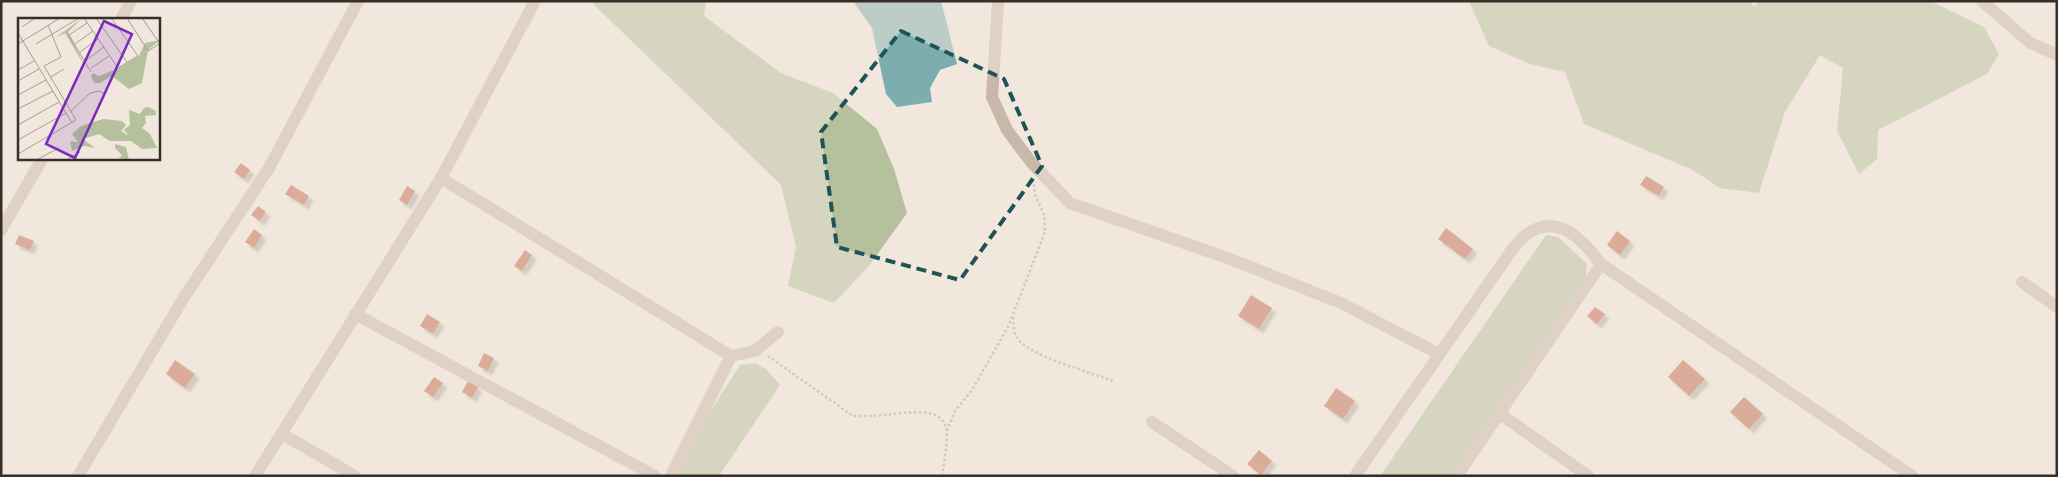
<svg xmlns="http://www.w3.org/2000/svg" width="2058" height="477" font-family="'Sofia Sans Condensed',sans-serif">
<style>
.green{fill:#b5c09d}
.water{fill:#7dadae}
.building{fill:#c2654a;filter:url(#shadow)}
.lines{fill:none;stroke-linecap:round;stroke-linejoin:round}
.path{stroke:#b5a193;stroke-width:2.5;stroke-dasharray:2.5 2.5;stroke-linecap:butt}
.minor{stroke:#c9b7a9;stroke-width:12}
.marked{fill:none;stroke:#1f5457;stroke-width:4;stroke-dasharray:10 6;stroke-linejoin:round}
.inset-road{fill:none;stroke:#a79d95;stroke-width:1}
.view{fill:#7b2cbf;fill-opacity:0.15;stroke:#7b2cbf;stroke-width:2.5}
.inset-edge{fill:none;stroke:#372d29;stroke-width:2.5}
</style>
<defs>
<filter id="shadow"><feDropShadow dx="4.5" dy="4.5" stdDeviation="1" flood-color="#0004"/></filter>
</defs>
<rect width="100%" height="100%" fill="#f1e7dd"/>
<g class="green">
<polygon points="590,1 706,1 704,16 781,73 833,93 877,129 894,169 907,213 869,266 834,303 788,286 796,247 781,185"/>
<polygon points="1469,1 1749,1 1754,6 1761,1 1930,1 1984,27 1999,54 1987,74 1878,130 1877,159 1859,174 1837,131 1843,68 1820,55 1785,112 1759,193 1720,188 1693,170 1584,124 1565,72 1530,64 1489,46"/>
<polygon points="1546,235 1558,237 1587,264 1585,283 1453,476 1380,476"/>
<polygon points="755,363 767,370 780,385 719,476 669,476 740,365"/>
</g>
<polygon class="water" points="853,1 941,1 957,64 940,70 930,88 932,102 897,107 886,94 872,28"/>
<g class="building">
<polygon points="241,163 250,170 244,179 234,172"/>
<polygon points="1646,176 1664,187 1659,196 1640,185"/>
<polygon points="291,185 309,196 304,205 285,194"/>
<polygon points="407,186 415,191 407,205 399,200"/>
<polygon points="258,206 266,212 260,221 251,215"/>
<polygon points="1446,228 1473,249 1465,259 1438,239"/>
<polygon points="254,229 262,235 254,248 245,242"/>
<polygon points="1617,231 1630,241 1620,255 1607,245"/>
<polygon points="19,235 34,241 30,250 15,244"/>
<polygon points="525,250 532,255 522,271 514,266"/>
<polygon points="1251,295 1272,308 1259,329 1238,316"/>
<polygon points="1595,307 1605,314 1597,324 1587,316"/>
<polygon points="427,314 440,322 433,334 420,326"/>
<polygon points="484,353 494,358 488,371 478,366"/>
<polygon points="175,360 195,374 185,388 166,374"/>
<polygon points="1683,360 1705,379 1689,396 1668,377"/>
<polygon points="434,377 443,383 433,397 424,391"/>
<polygon points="468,381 478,387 472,398 462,392"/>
<polygon points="1336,388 1355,401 1343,419 1324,406"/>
<polygon points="1744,397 1763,414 1749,429 1730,412"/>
<polygon points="1259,450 1272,461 1261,475 1247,464"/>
</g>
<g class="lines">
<g class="path">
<path d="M1013 317C1014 322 1013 331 1016 336 1027 357 1093 372 1115 382"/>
<path d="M768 356 853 416C866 416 879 416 892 414 910 413 945 405 947 433 947 447 944 462 942 476"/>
<polyline points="947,431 955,411 972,390 1008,327 1045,232 1044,215 1035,194 1034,184"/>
</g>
<g class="minor">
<polyline points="998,1 992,97 1007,130 1031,162 1070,203 1233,260 1341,303 1439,354"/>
<polyline points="1982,1 2029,42 2057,55"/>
<polyline points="121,19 131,1"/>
<polyline points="441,178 731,356"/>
<polyline points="1,230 42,159"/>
<polyline points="2022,282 2057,307"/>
<polyline points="355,314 655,476"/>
<polyline points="1499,413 1588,476"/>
<polyline points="1152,422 1233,476"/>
<polyline points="282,434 355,476"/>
<polyline points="78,476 183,299 269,168 358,1"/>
<polyline points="255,476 441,178 535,1"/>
<polyline points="671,476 731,356 755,351 778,332"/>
<path d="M1355 476 1511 251C1516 245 1521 238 1527 234 1558 212 1583 240 1601 264L1912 476"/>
<polyline points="1457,476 1601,264"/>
</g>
</g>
<path d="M0 0H2058V477H0ZM901 31 1004 79 1042 166 960 280 837 247 821 132Z" fill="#f1e7dd" fill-opacity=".55" fill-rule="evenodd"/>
<path class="marked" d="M901 31 1004 79 1042 166 960 280 837 247 821 132Z"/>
<g transform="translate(18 18)">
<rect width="142" height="142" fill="#f1e7dd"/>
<path d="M63 1 50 14 69 52 47 15 37 20ZM142 22 130 32 124 65 111 71 94 58 82 65H76L73 58 75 55 81 58 101 50 121 38 127 25ZM130 89 138 93V97L127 98 128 105 124 110 132 116 139 130 124 131 113 123H92L81 116 65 121 77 130 66 128 54 133 52 123 60 124 54 116 63 108 85 101 104 103 108 107 103 113 111 118 106 112 112 107 111 92 122 96 126 90ZM97 126 108 129 111 142 101 140 104 137 97 130Z" fill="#b5c09d"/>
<path class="inset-road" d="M66 0 100 50 120 38 94 1 90 0M78 0 109 44M109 0 130 33 141 26M124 0 142 26M69 5 51 17 73 54M4 9 17 0M0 15 54 105M0 26 42 0M18 26 61 0M57 26 75 13M62 34 80 21M67 43 86 29M26 48 43 39 30 7M73 50 91 38M0 52 16 43M33 59 46 51M0 63 21 51M0 77 28 62M0 91 35 73M53 93 72 75 81 73 87 76M0 107 41 84M0 122 48 95M0 136 58 102 26 48M18 142 41 130M48 142 62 134"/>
<path class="view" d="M86 3 114 16 57 140 28 126Z"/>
<rect width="142" height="142" class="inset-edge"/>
</g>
<rect width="2058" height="477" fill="none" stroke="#372d29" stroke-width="5"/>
</svg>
